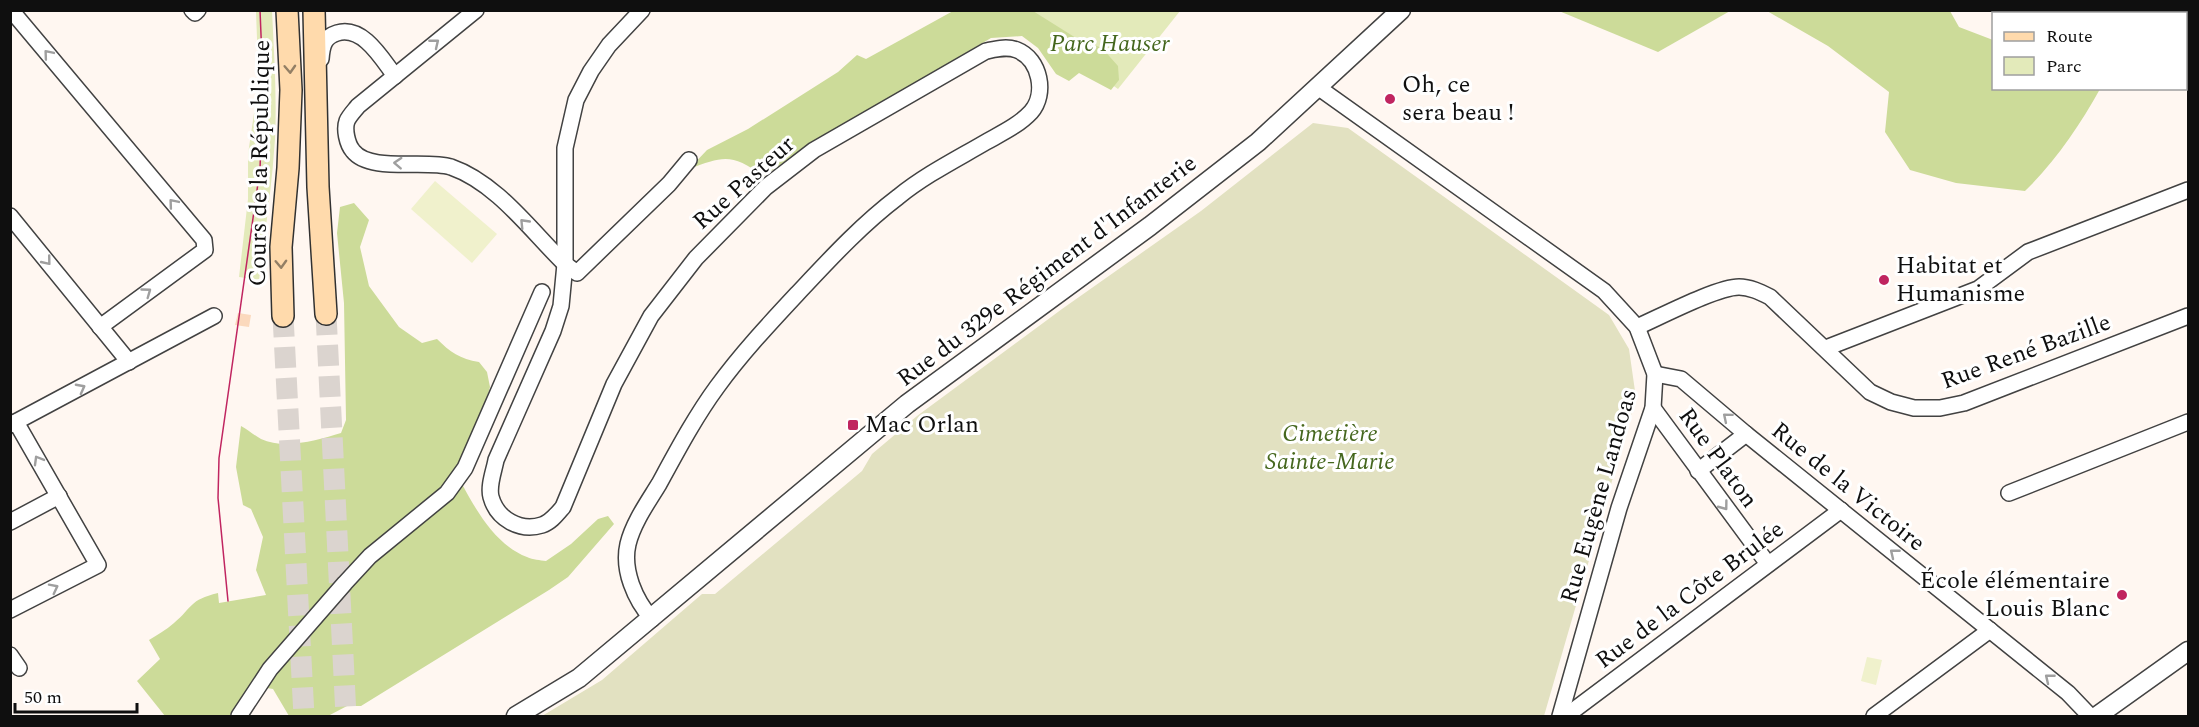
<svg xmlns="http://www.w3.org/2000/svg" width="2199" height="727" font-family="Spectral,serif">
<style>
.green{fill:#e3eaba}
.forest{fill:#ccdb99}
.sand{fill:#fbd9bd}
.cemetery{fill:#e2e1c1}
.pitch{fill:#f0f1cc}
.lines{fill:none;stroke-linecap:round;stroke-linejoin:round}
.secondary-tunnel{stroke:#dbd4cf;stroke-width:21;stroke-dasharray:21 10;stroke-linecap:butt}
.minor-casing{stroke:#424242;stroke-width:18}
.tertiary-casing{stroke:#424242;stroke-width:21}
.secondary-casing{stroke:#313131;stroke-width:24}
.minor{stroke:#fff;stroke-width:15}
.tertiary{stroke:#fff;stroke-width:18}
.secondary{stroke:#ffdaac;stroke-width:21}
.tram{stroke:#c02560;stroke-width:1.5}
.oneway{stroke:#9f9f9f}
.oneway2{stroke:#937f65}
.poi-dot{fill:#c02560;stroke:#fff;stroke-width:2}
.labels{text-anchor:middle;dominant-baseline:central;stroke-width:6;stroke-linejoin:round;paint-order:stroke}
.park-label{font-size:24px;font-style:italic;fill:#45671e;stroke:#fff}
.poi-label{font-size:24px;fill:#0f0f0f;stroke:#fff;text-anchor:start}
.street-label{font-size:24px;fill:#0f0f0f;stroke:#fff}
</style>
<rect width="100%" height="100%" fill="#fff7f1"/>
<g class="green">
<path d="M256 11H272C274 53 277 96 275 139 272 186 265 233 259 280L239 277 248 199V154L256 100 259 95Z"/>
<polygon points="1013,11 1180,11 1118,89 1045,38"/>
</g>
<g class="forest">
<path d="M953 11H1033L1076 38 1102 48 1118 66 1119 80 1111 90 1079 73 1069 81 1056 74 1038 48 1022 36 991 38 808 146 764 176C732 154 725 155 689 169L707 150 748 129 838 72 857 55 866 59Z"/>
<polygon points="1559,11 1730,11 1658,52"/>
<path d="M1767 11H1950L1959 27 1993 40 1994 88 2100 89C2080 125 2055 162 2025 191L1956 183 1910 170 1885 132 1889 92 1828 46Z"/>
<path d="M354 203 369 220 360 247 369 286 399 327 422 343 437 339C450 352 460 359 479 362L487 372 490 387 462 484C477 512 496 545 527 557 533 560 540 560 546 561L571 544 598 519 608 516 614 524 568 577 549 590 361 706H347L328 716H289L273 689 255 686 229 716H165L137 681 160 659 149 640C157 635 166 630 174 623 193 607 189 600 218 593L219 603 266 595 256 570 263 537 251 509 243 505 236 467 241 426C248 430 254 435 261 439 285 450 318 440 341 433L346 420 344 303 337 233 340 207Z"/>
</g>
<polygon class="sand" points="238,313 251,315 249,327 235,325"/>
<polygon class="cemetery" points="1313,123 1348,128 1609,315 1629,349 1636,398 1544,716 542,716 602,680 702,594 715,594 862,471 872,454 917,416 1062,309 1201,211"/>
<g class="pitch">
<polygon points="2090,11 2091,10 2167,11 2164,14 2093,14"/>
<polygon points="435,181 497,234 472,263 411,209"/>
<polygon points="1867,657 1882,660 1876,685 1861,681"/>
</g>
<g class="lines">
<g class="secondary-tunnel">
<polyline points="326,314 346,716"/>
<polyline points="283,316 304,716"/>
</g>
<g class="minor-casing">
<g id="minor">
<polyline points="11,10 204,240 205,250 100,327"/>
<polyline points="192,10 195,13 198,10"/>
<path d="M476 10 358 106C355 110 349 116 347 121 344 129 347 144 353 151 370 173 426 159 451 167 497 183 531 231 565 264L577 273 669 184 689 160"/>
<path d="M642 10 609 45 591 71 576 100 565 148V264L561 306 553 331 496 460C494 471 488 486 491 497 497 519 520 532 542 525 551 522 557 514 563 507L614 384 651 316 696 258 766 187 814 150 986 51C996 49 1007 46 1017 50 1040 59 1047 94 1031 112 1019 125 1002 133 986 142 957 159 925 175 898 197 861 225 829 260 797 294 769 324 741 354 717 387 695 417 677 451 659 484 648 502 633 523 628 544 622 570 635 600 652 619"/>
<path d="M321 59C322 46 324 37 337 33 363 25 382 59 395 76"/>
<polyline points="1319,88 1604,291 1637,327 1655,374 1653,408 1619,508 1560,716"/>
<polyline points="10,216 129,362"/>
<path d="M1637 327C1660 317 1717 287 1739 287 1750 287 1760 292 1770 297L1870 392 1891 402 1914 408H1940L1964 403 2188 316"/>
<polyline points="1826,348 1978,289 2028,252 2188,190"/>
<polyline points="1655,374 1681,379 1746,434 2068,693 2090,716"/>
<polyline points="1653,408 1768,564"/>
<polyline points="10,425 214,316"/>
<polyline points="1698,471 1746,434"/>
<polyline points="2009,493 2188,422"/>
<polyline points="10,522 59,496"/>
<polyline points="10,610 98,565 16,422"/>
<polyline points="10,655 19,668"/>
<polyline points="239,716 270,669 345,583 370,556 447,493 465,468 542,292"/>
<polyline points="1566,716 1841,510"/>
<polyline points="1874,716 1990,630"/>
</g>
</g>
<g class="tertiary-casing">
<g id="tertiary">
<polyline points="516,716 579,678 907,404 1150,226 1258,142 1401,10"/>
<polyline points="2097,716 2188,651"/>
</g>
</g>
<g class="secondary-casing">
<g id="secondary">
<polyline points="314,10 318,187 326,314"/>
<polyline points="283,316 281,247 288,168 291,90 287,10"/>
</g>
</g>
<use href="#minor" class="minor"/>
<use href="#tertiary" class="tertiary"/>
<use href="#secondary" class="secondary"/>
<polyline class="tram" points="228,601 218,498 219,458 260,169 263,84 260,10"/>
</g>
<defs><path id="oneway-chevron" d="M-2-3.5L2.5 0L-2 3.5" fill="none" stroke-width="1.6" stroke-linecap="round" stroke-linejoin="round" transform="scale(1.5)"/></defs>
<g class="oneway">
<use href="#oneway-chevron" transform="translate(435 43) rotate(-39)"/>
<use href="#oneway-chevron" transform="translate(48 54) rotate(-130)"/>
<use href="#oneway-chevron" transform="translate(398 163) rotate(-177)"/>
<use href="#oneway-chevron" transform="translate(173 203) rotate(-130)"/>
<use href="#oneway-chevron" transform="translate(524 223) rotate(-134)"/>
<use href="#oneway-chevron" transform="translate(47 261) rotate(51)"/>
<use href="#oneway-chevron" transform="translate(147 292) rotate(-36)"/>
<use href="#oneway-chevron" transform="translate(81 388) rotate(-28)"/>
<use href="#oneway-chevron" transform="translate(1727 417) rotate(-140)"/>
<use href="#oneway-chevron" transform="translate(38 460) rotate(-120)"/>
<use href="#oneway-chevron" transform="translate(1724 506) rotate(53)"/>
<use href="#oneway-chevron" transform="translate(1894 553) rotate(-141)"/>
<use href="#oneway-chevron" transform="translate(54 588) rotate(-27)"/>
<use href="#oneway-chevron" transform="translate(2049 678) rotate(-141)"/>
</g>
<g class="oneway2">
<use href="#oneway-chevron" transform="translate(290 69) rotate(87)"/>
<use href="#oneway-chevron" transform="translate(281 264) rotate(88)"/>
</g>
<g class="poi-dot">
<circle cx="1390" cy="99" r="6"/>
<circle cx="1884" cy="280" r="6"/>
<rect x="847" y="419" width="12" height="12" rx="3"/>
<circle cx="2122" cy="595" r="6"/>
</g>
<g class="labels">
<g class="park-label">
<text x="1110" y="44">Parc Hauser</text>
<text x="1330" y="434">Cimetière<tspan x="1330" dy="28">Sainte-Marie</tspan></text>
</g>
<g class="poi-label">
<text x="1402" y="85">Oh, ce<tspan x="1402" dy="28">sera beau !</tspan></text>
<text x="1896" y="266">Habitat et<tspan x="1896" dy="28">Humanisme</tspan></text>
<text x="865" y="425">Mac Orlan</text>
<text x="2110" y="581" text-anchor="end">École élémentaire<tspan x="2110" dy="28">Louis Blanc</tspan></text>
</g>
<g class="street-label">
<text transform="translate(260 163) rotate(-89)">Cours de la République</text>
<text transform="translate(744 183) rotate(-42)">Rue Pasteur</text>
<text transform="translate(1047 271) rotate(-37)">Rue du 329e Régiment d'Infanterie</text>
<text transform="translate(2026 352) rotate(-20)">Rue René Bazille</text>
<text transform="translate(1718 458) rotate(54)">Rue Platon</text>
<text transform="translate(1848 487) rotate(39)">Rue de la Victoire</text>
<text transform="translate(1599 496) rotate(-74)">Rue Eugène Landoas</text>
<text transform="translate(1690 595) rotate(-37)">Rue de la Côte Brulée</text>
</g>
</g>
<rect width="2199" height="727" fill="none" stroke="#0f0f0f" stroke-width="24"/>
<rect x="1992" y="12" width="195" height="78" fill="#ffffff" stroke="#9f9f9f" stroke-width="1.5"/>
<rect x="2004" y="32" width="30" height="9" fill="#ffdaac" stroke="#9f9f9f" stroke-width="1.5"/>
<text x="2046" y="42" font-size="18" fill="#0f0f0f">Route</text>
<rect x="2004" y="57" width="30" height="18" fill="#e3eaba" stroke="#9f9f9f" stroke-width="1.5"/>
<text x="2046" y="72" font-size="18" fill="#0f0f0f">Parc</text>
<path d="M15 703v9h122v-9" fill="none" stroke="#0f0f0f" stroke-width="3"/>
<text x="24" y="703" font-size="18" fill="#0f0f0f" stroke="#ffffff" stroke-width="4.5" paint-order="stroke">50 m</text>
</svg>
